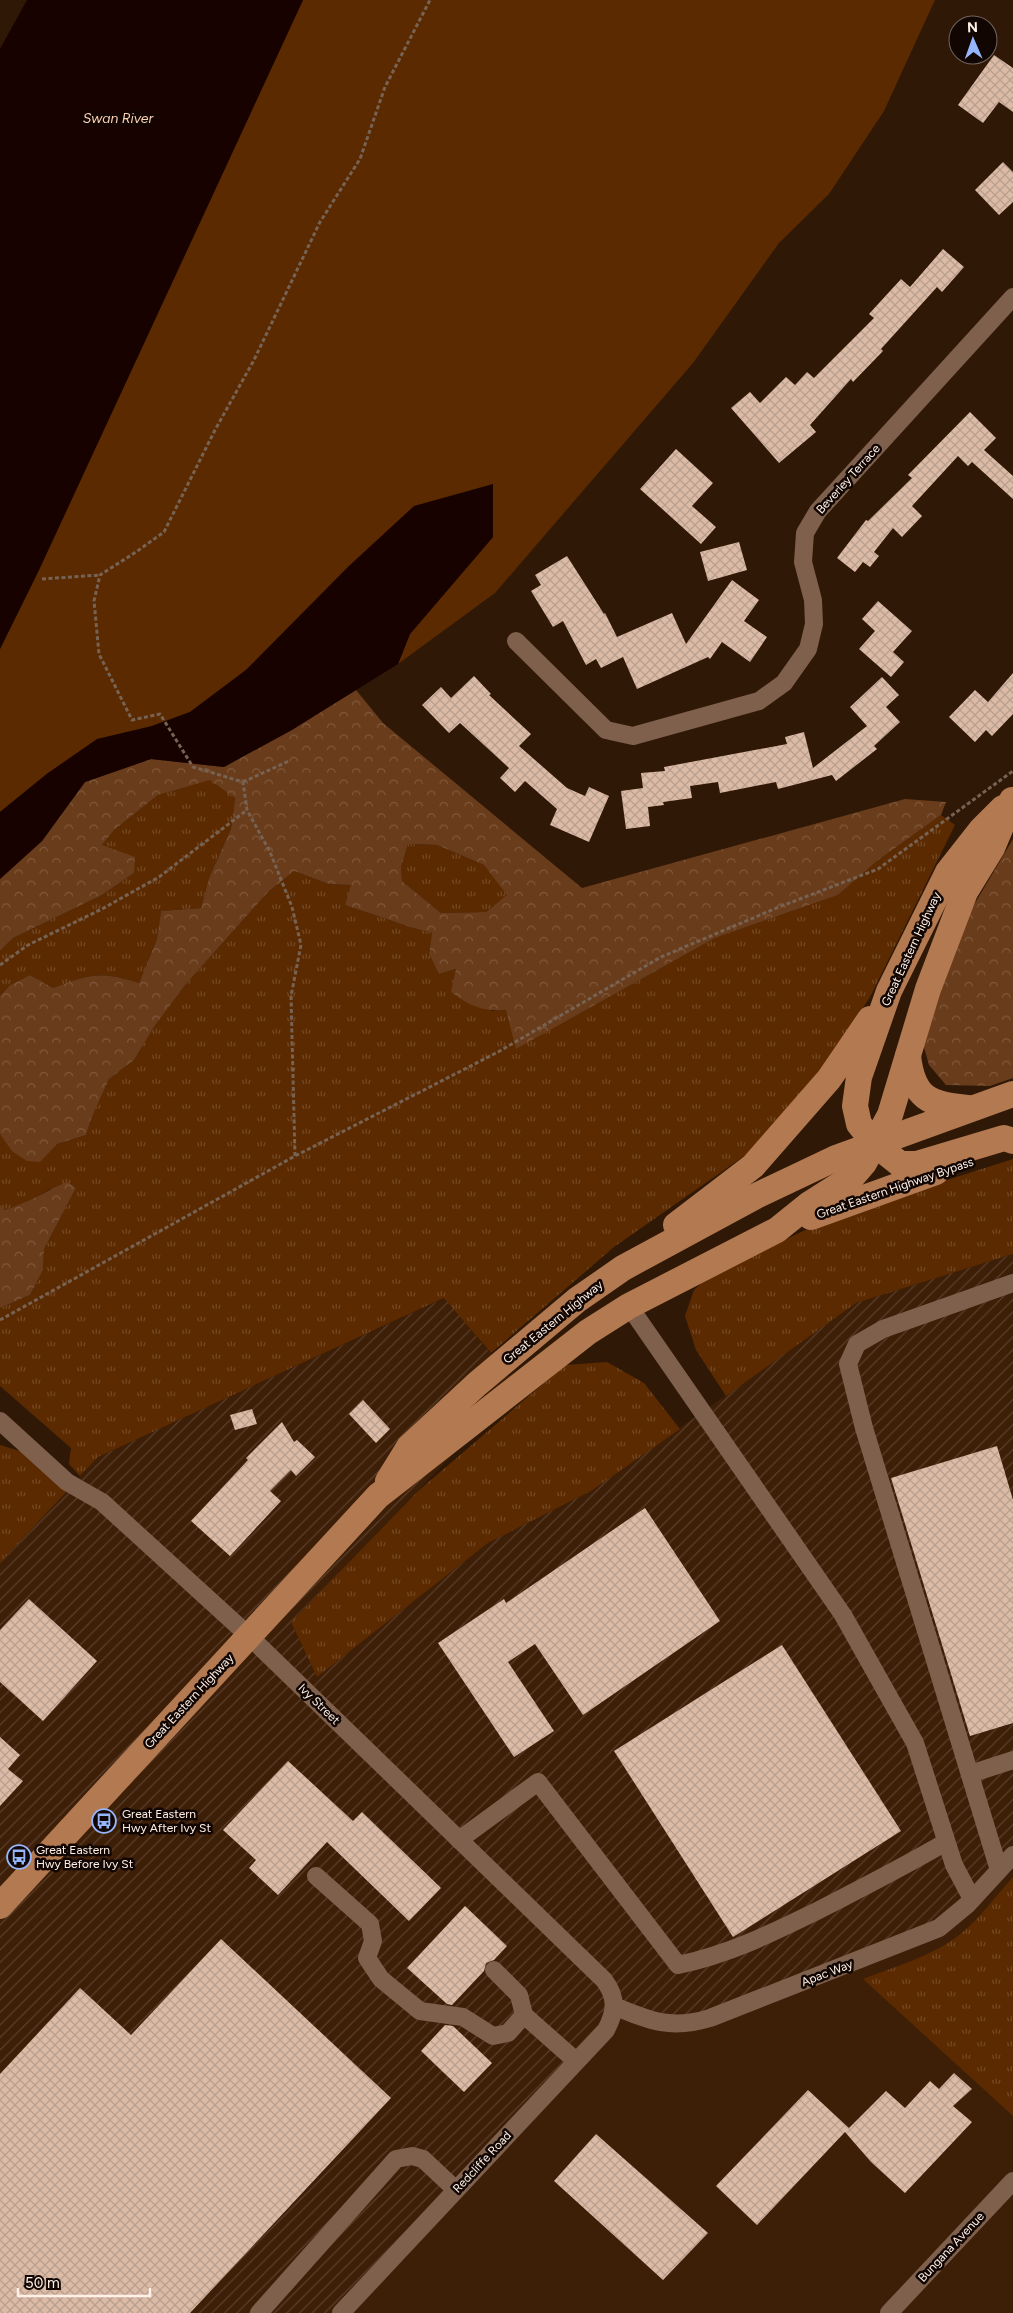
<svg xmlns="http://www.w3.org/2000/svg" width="1013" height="2313" font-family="Figtree,sans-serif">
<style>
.built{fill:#3d1e07}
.industrial{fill:url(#industrial-furrows)}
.grass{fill:url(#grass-tufts)}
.forest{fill:url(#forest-crowns);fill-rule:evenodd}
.park{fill:#5b2a00}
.water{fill:#180200}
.building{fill:url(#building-cross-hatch)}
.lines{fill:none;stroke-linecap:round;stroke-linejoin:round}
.path{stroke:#776354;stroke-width:3;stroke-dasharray:4 2.5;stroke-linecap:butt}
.minor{stroke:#7e604d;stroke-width:18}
.highway{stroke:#b37951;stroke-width:26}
.labels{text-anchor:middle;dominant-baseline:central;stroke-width:5;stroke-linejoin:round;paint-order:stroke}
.street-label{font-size:12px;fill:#fff1e8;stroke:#110602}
.poi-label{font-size:12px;fill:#fff1e8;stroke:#110602;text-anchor:start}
.water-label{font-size:14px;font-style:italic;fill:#fed1b4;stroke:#110602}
</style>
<defs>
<pattern id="industrial-furrows" width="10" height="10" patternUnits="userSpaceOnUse" patternTransform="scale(1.25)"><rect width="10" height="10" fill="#3d1e07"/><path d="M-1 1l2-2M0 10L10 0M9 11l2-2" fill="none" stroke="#5a3f2b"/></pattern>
<pattern id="grass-tufts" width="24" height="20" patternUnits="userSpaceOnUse" patternTransform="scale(1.25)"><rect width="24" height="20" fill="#5b2a00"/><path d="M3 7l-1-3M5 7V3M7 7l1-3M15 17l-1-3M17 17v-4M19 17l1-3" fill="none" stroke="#744925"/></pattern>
<pattern id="forest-crowns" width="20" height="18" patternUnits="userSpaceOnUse" patternTransform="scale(1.25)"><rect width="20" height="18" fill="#693c1b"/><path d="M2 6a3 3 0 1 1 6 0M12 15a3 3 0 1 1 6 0" fill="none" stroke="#80593c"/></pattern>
<pattern id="building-cross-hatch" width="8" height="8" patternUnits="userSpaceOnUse" patternTransform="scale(1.25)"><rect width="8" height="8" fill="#dcbba6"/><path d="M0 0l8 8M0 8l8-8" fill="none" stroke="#b89e8e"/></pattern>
</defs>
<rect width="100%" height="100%" fill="#301806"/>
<polygon class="built" points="1013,1855 1013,2313 341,2313 612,2018"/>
<polygon class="industrial" points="1013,1254 1013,1855 953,1917 710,2018 632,2014 612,2018 341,2313 0,2313 0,1563 98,1457 445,1298 518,1387 291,1622 317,1677 488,1543 591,1491 856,1303"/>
<g class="grass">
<path d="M211 779 235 798 231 829 209 878 201 908 161 911 157 939 139 983C102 971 89 974 53 988L30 975 10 985 0 996V951L13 938 102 895 134 873 102 845 114 830 158 795Z"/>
<polygon points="941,815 955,825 870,997 816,1080 750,1152 614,1247 491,1353 444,1298 98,1457 80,1476 69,1464 71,1448 0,1386 0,1308 30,1295 43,1270 44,1249 76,1188 50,1189 23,1205 3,1210 0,1204 0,1134 57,1144 86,1135 91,1118 109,1079 134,1060 154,1027 186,984 268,892 294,871 329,884 352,885 345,905 410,927 432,933 429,954 439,974 457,969 492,1011 507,1010 517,1048 715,938 838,895 877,861"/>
<polygon points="408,844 437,845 484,865 509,894 486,912 441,913 402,881 401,867"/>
<polygon points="1013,1159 1013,1254 856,1303 726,1396 696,1350 685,1316 694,1290 709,1276 837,1215"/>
<polygon points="607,1362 644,1383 680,1429 591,1491 488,1543 317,1677 291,1622 418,1491 565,1365"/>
<polygon points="0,1445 26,1453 67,1491 0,1563"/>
<path d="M1013 1877V2116L863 1979C891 1968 922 1959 948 1943 974 1927 993 1899 1013 1877Z"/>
</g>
<g class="forest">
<path d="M356 690 383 723 582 888 905 799 946 802 941 815 877 861 838 895 715 938 516 1049 506 1010C483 1012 470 1006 451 992L456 969 439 974 429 954 432 933 410 927 345 905 351 885 329 884 294 871 268 892 186 984 154 1027 134 1060 109 1079 91 1119 86 1135 57 1144 40 1162 27 1161 12 1151 0 1134V996L10 985 30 975 53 988C89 974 102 971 139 983L157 939 161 911 201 908 209 878 231 829 235 798 210 780 158 795 114 830 102 845 135 857 134 873 102 895 13 938 0 951V879L42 841 85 782 151 759 224 767ZM408 844 437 845 484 865 507 895 486 912 441 913 402 881 401 867Z"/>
<polygon points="1013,839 1013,1078 990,1086 946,1085 929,1065 922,1040 968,915"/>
<path d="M67 1182 76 1188 44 1249 43 1270 30 1295 0 1308V1204L4 1210C29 1203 43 1192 67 1182Z"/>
</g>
<polygon class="park" points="303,0 935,0 884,111 829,194 779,243 693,363 495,593 398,664 410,634 493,537 350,565 246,670 190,712 152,726 48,773 0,812 0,649 39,570"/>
<g class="water">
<polygon points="27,0 303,0 39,570 0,649 0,49"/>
<polygon points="493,484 493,537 410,634 398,664 292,730 224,767 151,759 85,782 42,841 0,879 0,812 48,773 97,739 152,726 190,712 246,670 350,565 414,506"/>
</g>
<g class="building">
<polygon points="994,55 1013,68 1013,112 999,102 983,123 958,105"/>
<polygon points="1003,162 1013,172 1013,202 999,215 975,190"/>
<polygon points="943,249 964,267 942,292 937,287 881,349 883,351 853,382 851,379 810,425 816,432 779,463 731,408 750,392 760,403 786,377 795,385 807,372 814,378 874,318 869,314 901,279 910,287"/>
<polygon points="970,412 996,438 984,450 1013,476 1013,499 972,462 968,466 958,456 912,506 922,516 902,537 893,528 874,552 879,556 870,567 863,562 855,572 837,558 866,520 868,521 912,478 908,475"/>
<polygon points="676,449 713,483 692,506 716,527 701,544 640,489"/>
<polygon points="739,542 747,570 708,581 700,552"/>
<polygon points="567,556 604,614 605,613 617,637 672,613 686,644 732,580 759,600 744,621 767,637 750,662 722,642 710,659 708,657 637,689 623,657 601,668 596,659 586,665 563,621 553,627 531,591 541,585 535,575"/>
<polygon points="878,601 912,631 893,652 904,662 891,677 859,649 875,631 862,619"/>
<polygon points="1013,673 1013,714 992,736 986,730 975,742 949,717 975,690 988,702"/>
<polygon points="474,676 491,694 489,695 531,734 519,746 567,788 585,796 589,787 609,796 589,842 550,825 557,809 525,781 515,792 500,778 509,768 460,723 449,733 422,705 441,687 451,698"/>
<polygon points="882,677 899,695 886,707 900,722 874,746 877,749 836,781 832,775 778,789 776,782 720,793 718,782 690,786 692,798 663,802 664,805 648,807 650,826 626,829 621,791 643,788 641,773 665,771 664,767 787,744 785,737 804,732 813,768 867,726 850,707"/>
<polygon points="363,1400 390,1429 376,1443 349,1414"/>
<polygon points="252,1409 257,1424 235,1430 230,1415"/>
<polygon points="282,1422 294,1442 297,1440 315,1457 296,1476 291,1470 270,1491 281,1501 230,1556 191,1521 248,1460 246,1458"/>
<polygon points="997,1446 1013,1500 1013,1723 970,1736 891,1478"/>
<polygon points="645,1508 720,1621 583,1715 535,1644 508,1662 554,1731 514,1757 438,1643 504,1599 506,1603"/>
<polygon points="29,1599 97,1661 43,1721 0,1682 0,1630"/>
<polygon points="782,1645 901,1831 733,1937 614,1751"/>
<polygon points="0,1737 20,1755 8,1769 23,1781 0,1806"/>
<polygon points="288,1761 353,1821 362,1812 441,1888 409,1921 327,1842 278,1895 249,1868 256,1860 223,1830"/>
<polygon points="465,1906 507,1946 494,1960 486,1963 484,1971 452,2005 447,2004 407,1968"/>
<polygon points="221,1939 391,2098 190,2313 0,2313 0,2074 80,1988 131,2035"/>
<polygon points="445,2025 453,2026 492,2063 464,2092 421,2051"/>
<polygon points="954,2073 972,2089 953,2106 972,2122 905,2193 871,2162 845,2132 757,2225 716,2186 808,2090 849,2128 886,2091 905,2108 930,2081 939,2089"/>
<polygon points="596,2134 708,2233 663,2280 554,2181"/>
</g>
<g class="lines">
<g class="path">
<polyline points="42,579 100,575"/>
<polyline points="243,782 289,761"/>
<polyline points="0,965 28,945 102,909 159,877 247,810"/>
<polyline points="295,1156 291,996 301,945 292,907 270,852 247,810 243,782 193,767 160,714 132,720 99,654 94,601 100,575 136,552 164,532 215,430 254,360 320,222 360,159 385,87 430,0"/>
<polyline points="0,1320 295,1156 498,1052 661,957 779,907 878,869 1013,771"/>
</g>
<g class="minor">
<polyline points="516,641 606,730 633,736 759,701 784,683 808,649 814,624 813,600 803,562 805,533 818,511 1013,297"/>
<polyline points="629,1306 843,1615 915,1743 954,1865 972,1899"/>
<path d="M0 1421 67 1482 102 1502 249 1636 604 1980C617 1997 616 2011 606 2030L341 2313"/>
<polyline points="970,1774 1013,1760"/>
<path d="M459 1840 538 1782 678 1965C730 1954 772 1933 819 1910 862 1888 905 1866 946 1842"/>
<polyline points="999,1870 864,1428 848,1364 857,1344 883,1329 1013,1283"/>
<polyline points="316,1876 370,1924 373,1941 367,1958 381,1979 420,2011 463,2017 493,2036 508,2033 524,2015"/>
<polyline points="494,1970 519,1995 524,2015 576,2061"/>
<path d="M614 2006C650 2021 671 2030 710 2018L939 1928 968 1904 1013 1855"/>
<polyline points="259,2313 396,2159 412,2156 423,2159 456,2190"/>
<polyline points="889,2313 1013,2181"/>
</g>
<g class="highway">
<polyline points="1003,808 981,830 948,872 889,991 859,1077 855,1106 859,1124 875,1144 900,1164 917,1164 1004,1138 1013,1141"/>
<path d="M908 1056C913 1098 929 1105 968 1108"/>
<polyline points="811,1217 936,1172"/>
<polyline points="676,1225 753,1166 829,1079 870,1019"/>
<polyline points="388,1481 409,1447 477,1384 577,1300 623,1268 756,1196 836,1158 1013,1094"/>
<polyline points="0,1906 378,1496 588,1332 629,1306 777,1230 808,1205 852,1177 864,1163 890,1115 928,989 965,892 992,848 1012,800"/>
</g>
</g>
<defs>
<g id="bus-ring" transform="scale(1.25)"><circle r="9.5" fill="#110602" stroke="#95b6fd" stroke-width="1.5"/><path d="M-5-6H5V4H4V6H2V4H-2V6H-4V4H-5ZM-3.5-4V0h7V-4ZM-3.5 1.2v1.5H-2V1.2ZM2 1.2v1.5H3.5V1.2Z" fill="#95b6fd"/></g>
</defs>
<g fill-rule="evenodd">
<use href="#bus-ring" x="104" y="1821"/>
<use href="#bus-ring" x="19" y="1857"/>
</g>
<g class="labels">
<g class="street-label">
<text transform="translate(848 479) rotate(-48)">Beverley Terrace</text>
<text transform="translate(911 949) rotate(-65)">Great Eastern Highway</text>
<text transform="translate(895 1188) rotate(-19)">Great Eastern Highway Bypass</text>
<text transform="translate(553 1322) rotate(-39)">Great Eastern Highway</text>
<text transform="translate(189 1701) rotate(-47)">Great Eastern Highway</text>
<text transform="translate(319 1704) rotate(44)">Ivy Street</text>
<text transform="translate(827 1973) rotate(-21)">Apac Way</text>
<text transform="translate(482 2162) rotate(-47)">Redcliffe Road</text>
<text transform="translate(951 2247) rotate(-47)">Bungana Avenue</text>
</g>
<g class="poi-label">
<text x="122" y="1814">Great Eastern<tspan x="122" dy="14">Hwy After Ivy St</tspan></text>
<text x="36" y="1850">Great Eastern<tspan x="36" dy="14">Hwy Before Ivy St</tspan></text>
</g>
<g class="water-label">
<text x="118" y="118">Swan River</text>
</g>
</g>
<g transform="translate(973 40) rotate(358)"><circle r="24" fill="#110602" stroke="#70645e"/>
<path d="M0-4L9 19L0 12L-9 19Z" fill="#95b6fd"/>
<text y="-8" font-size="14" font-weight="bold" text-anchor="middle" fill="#fff1e8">N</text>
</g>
<path d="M18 2288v8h132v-8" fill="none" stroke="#fff1e8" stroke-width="2.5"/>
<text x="25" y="2288" font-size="15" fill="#fff1e8" stroke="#110602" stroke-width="4" paint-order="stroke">50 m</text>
</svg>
